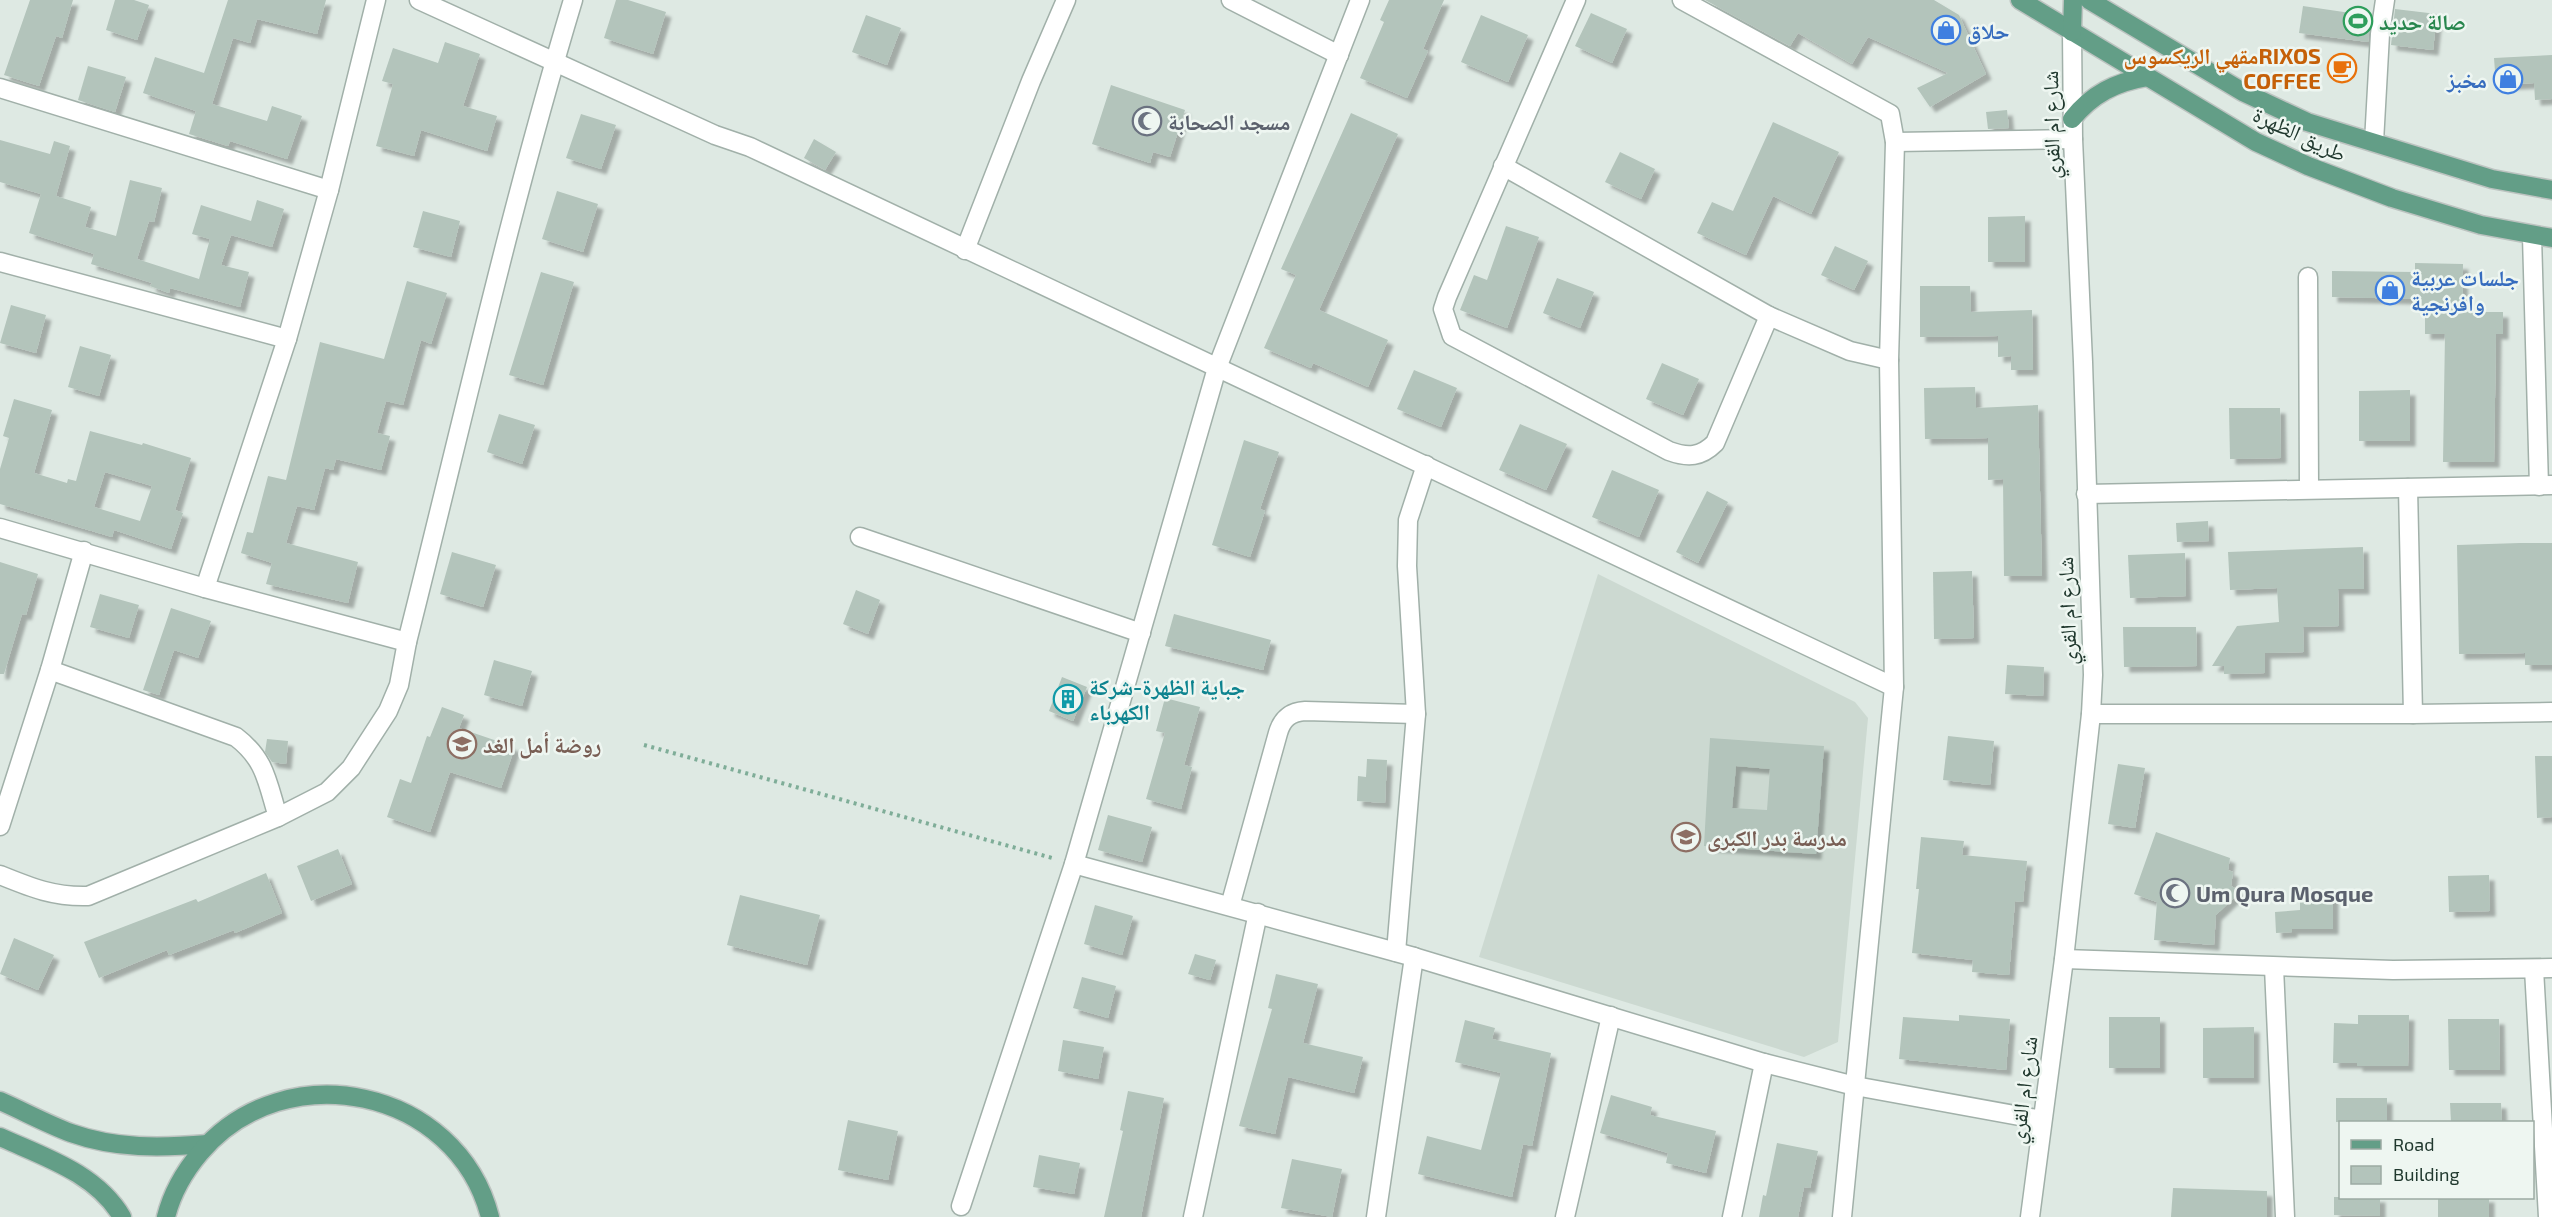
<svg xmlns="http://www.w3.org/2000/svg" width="2552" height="1217" font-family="'Exo 2','Noto Naskh Arabic',sans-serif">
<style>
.built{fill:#ccd9d1}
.building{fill:#b3c4bb;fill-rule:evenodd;filter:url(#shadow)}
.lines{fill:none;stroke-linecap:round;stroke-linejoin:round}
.minor-casing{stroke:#a1b0a9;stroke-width:21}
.major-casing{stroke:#bcc3c0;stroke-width:21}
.path{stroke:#7fad98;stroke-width:4;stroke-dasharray:3 4.5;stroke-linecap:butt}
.minor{stroke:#fff;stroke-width:18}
.major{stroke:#639e87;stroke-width:18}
.labels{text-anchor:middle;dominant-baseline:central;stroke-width:5;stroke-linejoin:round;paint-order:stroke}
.leisure-label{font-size:22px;font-weight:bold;fill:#27864d;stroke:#eef6f1;text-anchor:start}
.shop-label{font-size:22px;font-weight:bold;fill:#366cbe;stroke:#eef6f1;text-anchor:start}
.food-label{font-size:22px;font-weight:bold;fill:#c56008;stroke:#eef6f1;text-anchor:end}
.worship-label{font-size:22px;font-weight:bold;fill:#5b616d;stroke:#eef6f1;text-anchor:start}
.street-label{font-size:22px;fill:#20382e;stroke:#eef6f1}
.culture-label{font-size:22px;font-weight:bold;fill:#0d838f;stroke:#eef6f1;text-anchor:start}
.education-label{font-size:22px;font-weight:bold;fill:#785e54;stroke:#eef6f1;text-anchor:start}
</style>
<defs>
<filter id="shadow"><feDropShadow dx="5.5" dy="5.5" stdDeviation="1.5" flood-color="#0004"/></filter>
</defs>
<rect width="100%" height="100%" fill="#dee9e3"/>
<polygon class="built" points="1598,574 1855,702 1868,718 1838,1042 1804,1057 1479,957"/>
<g class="building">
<polygon points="30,0 73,0 62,38 56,36 39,86 4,75"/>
<polygon points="115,0 134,0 149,5 137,40 106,30"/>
<polygon points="228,0 326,0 317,34 257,19 250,43 233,38 212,104 267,121 272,106 302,116 287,159 230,141 228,146 189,134 196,111 143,93 155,57 204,73"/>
<polygon points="616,0 628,0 666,12 653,54 604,38"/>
<polygon points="1389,0 1444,0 1423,49 1428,51 1407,98 1360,78 1384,22 1380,20"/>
<polygon points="1705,0 1934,0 1959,15 1986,74 1930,107 1917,88 1948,73 1868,37 1852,64 1798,33 1790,46"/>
<polygon points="2303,6 2371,16 2368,42 2299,33"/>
<polygon points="2395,9 2437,14 2433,50 2391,45"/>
<polygon points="1591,13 1627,29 1612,63 1575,46"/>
<polygon points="866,15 901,28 887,65 852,52"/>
<polygon points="1481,15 1528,35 1508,82 1461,62"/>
<polygon points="445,42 480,54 463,106 497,116 487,151 421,130 414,156 376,146 393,84 382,81 393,48 438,63"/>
<polygon points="2552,55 2552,99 2535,100 2534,83 2496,85 2494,58"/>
<polygon points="88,66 126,77 115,112 78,100"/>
<polygon points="1111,85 1185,110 1170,157 1153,152 1150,163 1092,144"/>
<polygon points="2007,110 2009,128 1988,129 1986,112"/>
<polygon points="1351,113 1398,134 1319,310 1388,340 1368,387 1313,363 1311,368 1264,348 1296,275 1281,269"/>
<polygon points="581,114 616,125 601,169 566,158"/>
<polygon points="1773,122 1839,152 1811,214 1773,196 1746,255 1697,233 1712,202 1733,211"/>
<polygon points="814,139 836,152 825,170 804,158"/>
<polygon points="0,140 50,154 54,141 70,146 56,196 91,207 85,227 116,236 130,180 162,188 154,222 149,221 137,259 199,279 210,239 192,234 201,205 251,221 257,200 284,209 272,247 231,235 221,265 249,272 240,307 170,288 169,293 150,286 152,283 91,264 94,254 29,233 41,194 0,182"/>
<polygon points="1620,152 1655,169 1641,199 1605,182"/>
<polygon points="557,191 598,204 583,252 542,239"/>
<polygon points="423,211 460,221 451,257 413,247"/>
<polygon points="2025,216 2025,262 1988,262 1988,217"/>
<polygon points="1506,226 1539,237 1507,328 1460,310 1474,275 1487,280"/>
<polygon points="1835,246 1868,261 1854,290 1821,275"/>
<polygon points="2415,263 2463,264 2462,312 2503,312 2503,334 2496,334 2494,462 2443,462 2445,334 2425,334 2425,308 2416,308 2416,299 2332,297 2332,271 2415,272"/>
<polygon points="541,272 574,282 543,385 509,375"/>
<polygon points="1557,278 1594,292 1580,328 1543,313"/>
<polygon points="407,281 447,293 431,344 421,340 403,405 386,401 377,433 390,436 381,470 336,459 333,470 325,468 314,510 297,506 286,543 358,562 348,603 266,584 272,563 241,553 247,532 253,533 268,476 286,480 320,342 384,359"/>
<polygon points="1920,286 1970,286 1971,312 2032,310 2033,370 2011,370 2011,356 1998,357 1998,336 1920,337"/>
<polygon points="11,305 46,315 36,353 0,343"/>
<polygon points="80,346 111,355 99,396 68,387"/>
<polygon points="1662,363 1699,379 1683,415 1646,399"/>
<polygon points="1414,370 1457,388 1441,427 1397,409"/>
<polygon points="1975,387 1976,408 2038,405 2042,576 2004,576 2003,479 1988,480 1988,438 1925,439 1924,388"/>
<polygon points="2410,390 2410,441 2359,441 2359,391"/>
<path d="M14 399 52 410 34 473 67 483 68 479 76 481 90 431 142 445 143 443 191 458 175 510 183 513 171 549 114 530 112 537 0 504V469L9 438 3 436ZM105 472 152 486 140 521 94 507Z"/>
<polygon points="2229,408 2280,408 2281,458 2230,459"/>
<polygon points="499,414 535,425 522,464 487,452"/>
<polygon points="1520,424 1567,444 1546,490 1499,470"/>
<polygon points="1244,440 1279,452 1260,509 1265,511 1250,557 1212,545"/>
<polygon points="1612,470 1659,490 1639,537 1592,517"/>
<polygon points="1707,491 1728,502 1698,563 1676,552"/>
<polygon points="2208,521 2209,541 2177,542 2176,523"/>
<polygon points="2520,543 2552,543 2552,665 2525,665 2525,653 2459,654 2457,545"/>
<polygon points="2363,547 2364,589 2338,589 2339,626 2303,627 2304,652 2265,653 2265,673 2224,674 2224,666 2212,666 2237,626 2279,622 2277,588 2230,590 2228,552"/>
<polygon points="452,552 496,565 483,607 440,594"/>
<polygon points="2185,553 2186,596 2130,598 2128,555"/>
<polygon points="0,562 38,574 26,615 22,614 4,674 0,674"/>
<polygon points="1972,571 1974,638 1934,639 1933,572"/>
<polygon points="856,590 880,600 868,634 843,624"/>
<polygon points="100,594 139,605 129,638 90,627"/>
<polygon points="171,608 211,621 198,658 174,650 159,695 143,690"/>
<polygon points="1174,614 1271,640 1263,670 1165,646"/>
<polygon points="2123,627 2196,627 2197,666 2124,667"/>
<polygon points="494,660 532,671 522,706 484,695"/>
<polygon points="2007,665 2044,667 2043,696 2005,694"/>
<polygon points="1062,677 1087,687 1073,721 1049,711"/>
<polygon points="1165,698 1200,707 1184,765 1192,767 1181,809 1146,799 1165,733 1156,731"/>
<polygon points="442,707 464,715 459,728 515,747 501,788 450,772 430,832 387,817 400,779 411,783 427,736 430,737"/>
<polygon points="1948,736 1994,741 1990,785 1943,780"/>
<path d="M1710 738 1824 746 1816 854 1704 846ZM1736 766 1770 769 1767 810 1732 808Z"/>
<polygon points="267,739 288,741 286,764 272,762 265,752"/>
<polygon points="2535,756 2552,756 2552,817 2537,818"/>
<polygon points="1367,759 1387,760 1385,803 1357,801 1358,776 1366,777"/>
<polygon points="2118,764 2145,768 2135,828 2108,824"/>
<polygon points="1108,815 1152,827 1142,862 1098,850"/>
<polygon points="2156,832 2230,858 2228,870 2233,872 2231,886 2241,891 2216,915 2214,945 2154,940 2157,902 2134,894"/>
<polygon points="1921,837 1964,841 1962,855 2027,861 2023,902 2015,901 2009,975 1972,972 1973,960 1912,953 1919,889 1916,889"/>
<polygon points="338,849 352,884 311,901 297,866"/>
<polygon points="266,873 282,913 235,933 234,930 169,955 167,950 99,978 84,942 196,899 198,902"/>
<polygon points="2489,875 2490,911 2449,912 2448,876"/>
<polygon points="2300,894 2333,894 2333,929 2292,929 2292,932 2276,933 2275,912 2300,910"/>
<polygon points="740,895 820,915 807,965 727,945"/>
<polygon points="1095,905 1133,916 1122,955 1084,944"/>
<polygon points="14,938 54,955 38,990 0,974"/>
<polygon points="1195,954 1216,960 1210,980 1188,974"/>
<polygon points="1276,974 1318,984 1303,1043 1363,1057 1354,1093 1288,1077 1275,1134 1239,1126 1272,1009 1268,1008"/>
<polygon points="1082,977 1116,986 1108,1018 1073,1008"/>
<polygon points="1959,1015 2010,1019 2006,1070 1899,1059 1903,1017 1959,1021"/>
<polygon points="2358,1015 2409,1015 2408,1066 2357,1066 2357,1063 2333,1063 2334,1023 2358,1024"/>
<rect x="2109" y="1017" width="51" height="51"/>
<polygon points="2448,1019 2499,1019 2500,1070 2449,1070"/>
<polygon points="1465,1020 1495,1028 1492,1039 1551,1053 1532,1146 1523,1144 1512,1197 1418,1174 1427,1136 1481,1150 1501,1073 1455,1062"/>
<polygon points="2254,1027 2254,1078 2203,1078 2203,1028"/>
<polygon points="1063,1040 1104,1047 1098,1079 1058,1071"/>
<polygon points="1128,1091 1164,1098 1141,1217 1104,1217 1123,1131 1120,1130"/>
<polygon points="1611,1095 1652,1107 1650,1115 1716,1131 1706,1173 1666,1163 1668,1153 1600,1133"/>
<rect x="2336" y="1098" width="51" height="24"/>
<polygon points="2450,1103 2501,1103 2502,1122 2451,1122"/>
<polygon points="848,1120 898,1131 888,1180 838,1170"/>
<polygon points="1777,1143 1818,1151 1810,1188 1804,1187 1798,1217 1759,1217 1763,1195 1766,1196"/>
<polygon points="1039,1155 1080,1163 1074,1194 1033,1187"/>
<polygon points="1292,1159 1342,1169 1332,1217 1281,1208"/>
<polygon points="2173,1188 2267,1191 2267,1217 2171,1217"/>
<polygon points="2334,1197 2380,1197 2380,1216 2334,1215"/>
<rect x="2438" y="1197" width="51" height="20"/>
</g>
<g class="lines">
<g class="minor-casing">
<g id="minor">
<polyline points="419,0 715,135 750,147 1894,687"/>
<polyline points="1231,0 1339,55"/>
<path d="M1576 0 1447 297 1443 309 1452 336 1669 451C1688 458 1701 457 1715 443L1769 316"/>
<polyline points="1682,0 1890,114 1895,142 1889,360 1894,687 1842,1217"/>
<polyline points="0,88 329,190"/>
<polyline points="1895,142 2073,139"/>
<polyline points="2374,142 2380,34 2385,0"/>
<polyline points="1503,166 1769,316 1850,351 1889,360"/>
<polyline points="2532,236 2539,486"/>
<polyline points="965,250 1031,81 1066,0"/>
<polyline points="0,262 287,339"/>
<polyline points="2308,277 2309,488"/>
<polyline points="2408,488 2413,714"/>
<polyline points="2086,494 2552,485"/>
<polyline points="0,528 205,588 407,642"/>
<polyline points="860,537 1141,633"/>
<polyline points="205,588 287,339 329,190 376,0"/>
<path d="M50 670 236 737C266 760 267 782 278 817"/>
<polyline points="2091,714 2413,714 2552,712"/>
<polyline points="0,826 50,670 84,551"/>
<polyline points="1074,864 1414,957 1764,1063 1855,1086 2042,1120"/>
<path d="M0 875C32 888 54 897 88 896L278 817 327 792 351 768 388 711 399 685 407 642C461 428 509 212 573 0"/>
<path d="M1230 906 1278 733C1282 719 1290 712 1305 711L1416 714"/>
<polyline points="1396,952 1416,714 1407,566 1408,520 1426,465"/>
<polyline points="2064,959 2393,970 2552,968"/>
<polyline points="2274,967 2285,1217"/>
<polyline points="2534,969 2548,1217"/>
<polyline points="961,1206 1074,864 1217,368 1360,0"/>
<polyline points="1193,1217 1258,913"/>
<polyline points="1376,1217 1414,957"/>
<polyline points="1565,1217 1611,1016"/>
<polyline points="1732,1217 1764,1063"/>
<polyline points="2030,1217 2064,959 2091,714 2093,675 2083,362 2073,139 2072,32"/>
</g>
</g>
<g class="major-casing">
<g id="major">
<polyline points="2020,0 2256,142 2308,166 2392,198 2481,225 2552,238"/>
<polyline points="2089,0 2243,92 2307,122 2492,179 2552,190"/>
<polyline points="2072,32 2073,0"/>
<path d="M2072 119C2092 94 2116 82 2147 77"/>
<path d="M0 1101C23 1111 47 1124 71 1133 116 1149 161 1148 208 1144"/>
<path d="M0 1137C44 1157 96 1173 122 1217"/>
<path d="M166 1217C172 1193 184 1172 200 1153 285 1052 457 1088 490 1217"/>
</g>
</g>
<polyline class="path" points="644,745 1056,859"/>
<use href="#minor" class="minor"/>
<use href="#major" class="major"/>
</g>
<defs>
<g id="stadium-ring" transform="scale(1.5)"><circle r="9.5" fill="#eef6f1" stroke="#2e9e5b" stroke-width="1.5"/><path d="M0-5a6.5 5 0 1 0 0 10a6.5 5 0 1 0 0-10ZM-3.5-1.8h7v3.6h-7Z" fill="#2e9e5b"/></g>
<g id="shop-ring" transform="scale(1.5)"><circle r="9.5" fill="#eef6f1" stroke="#3f7fe0" stroke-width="1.5"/><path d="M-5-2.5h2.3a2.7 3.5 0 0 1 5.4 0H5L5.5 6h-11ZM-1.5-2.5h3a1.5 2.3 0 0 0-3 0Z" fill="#3f7fe0"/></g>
<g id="cafe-ring" transform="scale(1.5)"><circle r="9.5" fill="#eef6f1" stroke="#e8710a" stroke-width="1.5"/><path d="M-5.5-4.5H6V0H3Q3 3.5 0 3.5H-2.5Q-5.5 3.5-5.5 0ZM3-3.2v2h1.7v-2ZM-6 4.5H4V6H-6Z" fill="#e8710a"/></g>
<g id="mosque-ring" transform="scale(1.5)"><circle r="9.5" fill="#eef6f1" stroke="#6b7280" stroke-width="1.5"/><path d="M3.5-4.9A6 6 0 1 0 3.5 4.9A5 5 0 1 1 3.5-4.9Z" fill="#6b7280"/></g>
<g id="building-ring" transform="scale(1.5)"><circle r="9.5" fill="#eef6f1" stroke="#0f9aa8" stroke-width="1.5"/><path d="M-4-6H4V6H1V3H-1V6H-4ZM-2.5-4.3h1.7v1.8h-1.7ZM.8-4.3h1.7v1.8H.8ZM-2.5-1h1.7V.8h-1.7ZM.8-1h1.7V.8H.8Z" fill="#0f9aa8"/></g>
<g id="school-ring" transform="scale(1.5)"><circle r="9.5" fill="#eef6f1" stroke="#8d6e63" stroke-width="1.5"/><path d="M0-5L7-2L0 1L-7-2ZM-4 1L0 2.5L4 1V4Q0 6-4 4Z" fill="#8d6e63"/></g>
</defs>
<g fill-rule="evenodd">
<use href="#stadium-ring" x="2358" y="21"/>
<use href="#shop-ring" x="1946" y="30"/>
<use href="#cafe-ring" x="2342" y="68"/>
<use href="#shop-ring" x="2508" y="79"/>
<use href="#mosque-ring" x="1147" y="121"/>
<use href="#shop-ring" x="2390" y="290"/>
<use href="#building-ring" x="1068" y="699"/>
<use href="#school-ring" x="462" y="744"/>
<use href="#school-ring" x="1686" y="837"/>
<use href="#mosque-ring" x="2175" y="893"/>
</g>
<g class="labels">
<g class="leisure-label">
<text x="2379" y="21">صالة حديد</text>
</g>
<g class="shop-label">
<text x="1967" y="30">حلاق</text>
<text x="2487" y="79" text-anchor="end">مخبز</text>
<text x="2411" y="277">جلسات عربية<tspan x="2411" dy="25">وافرنجية</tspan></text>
</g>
<g class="food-label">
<text x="2321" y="55">مقهي الريكسوسRIXOS<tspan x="2321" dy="25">COFFEE</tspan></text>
</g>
<g class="worship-label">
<text x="1168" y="121">مسجد الصحابة</text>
<text x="2196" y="893">Um Qura Mosque</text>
</g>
<g class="street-label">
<text transform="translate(2050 125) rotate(-91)">شارع ام القري</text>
<text transform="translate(2300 133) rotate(25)">طريق الظهرة</text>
<text transform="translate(2066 611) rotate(-92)">شارع ام القري</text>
<text transform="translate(2022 1090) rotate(-83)">شارع ام القري</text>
</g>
<g class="culture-label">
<text x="1089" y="686">جباية الظهرة-شركة<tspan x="1089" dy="25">الكهرباء</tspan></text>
</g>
<g class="education-label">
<text x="483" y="744">روضة أمل الغد</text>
<text x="1707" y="837">مدرسة بدر الكبرى</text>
</g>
</g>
<rect x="2339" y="1121" width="195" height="78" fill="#eef6f1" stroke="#9caaa3" stroke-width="1.5"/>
<rect x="2351" y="1140" width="30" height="9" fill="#639e87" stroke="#9caaa3" stroke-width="1.5"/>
<text x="2393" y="1151" font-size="18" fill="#20382e">Road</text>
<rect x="2351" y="1166" width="30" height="18" fill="#b3c4bb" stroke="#9caaa3" stroke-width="1.5"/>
<text x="2393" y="1181" font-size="18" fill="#20382e">Building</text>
</svg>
